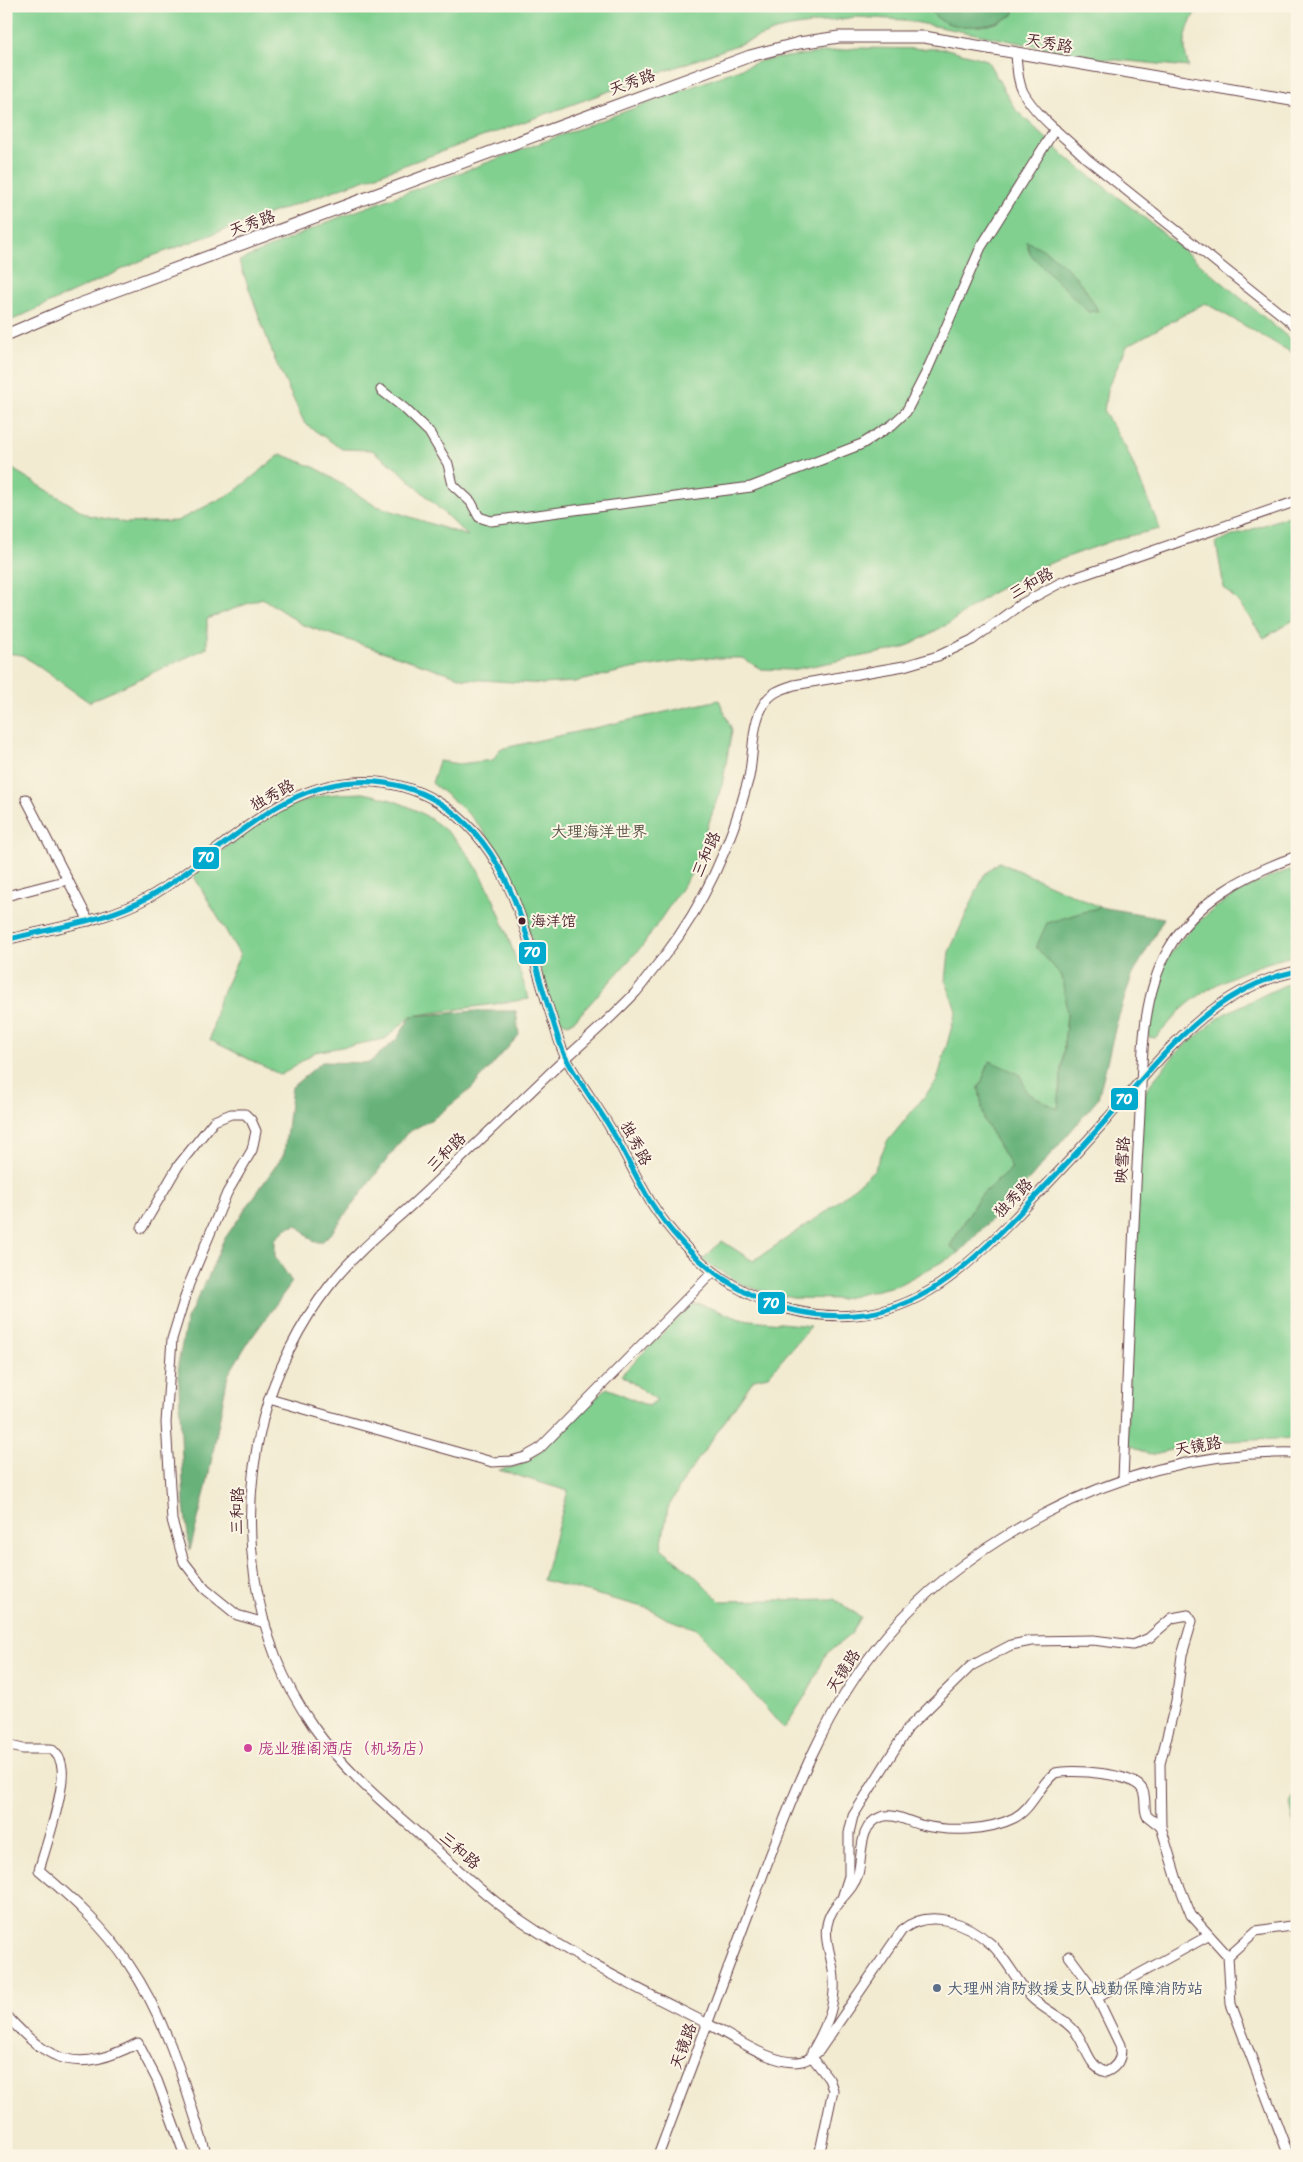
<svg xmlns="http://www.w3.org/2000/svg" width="1303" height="2162" font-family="Sriracha,'LXGW WenKai TC',sans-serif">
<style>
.green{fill:#81d090;stroke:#66785e}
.forest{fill:#68b27a;stroke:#596852}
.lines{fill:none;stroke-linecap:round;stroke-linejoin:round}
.minor-casing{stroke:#633e44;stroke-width:11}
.major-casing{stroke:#633e44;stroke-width:13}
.minor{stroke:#fff;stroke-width:9}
.major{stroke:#fff;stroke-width:11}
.bus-1-casing{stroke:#fcf5e5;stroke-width:9}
.bus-1{stroke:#00a9ce;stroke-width:5}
.bus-dot{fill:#4a1f2b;stroke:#fcf5e5;stroke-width:2}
.hotel-dot{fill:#d1479c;stroke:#fcf5e5;stroke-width:2}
.service-dot{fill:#5c6f8a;stroke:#fcf5e5;stroke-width:2}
.labels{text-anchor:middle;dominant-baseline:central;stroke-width:4;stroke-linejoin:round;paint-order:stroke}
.bus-label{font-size:15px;fill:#4a1f2b;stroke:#fcf5e5;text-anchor:start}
.street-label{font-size:16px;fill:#4a1f2b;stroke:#fcf5e5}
.park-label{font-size:16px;fill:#5a5449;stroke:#fcf5e5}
.hotel-label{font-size:16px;fill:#b23c85;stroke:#fcf5e5;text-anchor:start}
.service-label{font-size:16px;fill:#4e5e75;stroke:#fcf5e5;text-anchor:start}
.line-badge{stroke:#fcf5e5;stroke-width:2}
.badge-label{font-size:14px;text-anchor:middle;font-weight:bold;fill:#fff}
</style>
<rect width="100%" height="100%" fill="#fcf5e5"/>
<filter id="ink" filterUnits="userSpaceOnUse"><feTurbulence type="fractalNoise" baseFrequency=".02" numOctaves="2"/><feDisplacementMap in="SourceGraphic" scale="10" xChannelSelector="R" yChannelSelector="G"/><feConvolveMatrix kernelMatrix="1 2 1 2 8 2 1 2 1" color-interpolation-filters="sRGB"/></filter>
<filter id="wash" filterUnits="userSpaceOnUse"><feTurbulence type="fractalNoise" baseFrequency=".0096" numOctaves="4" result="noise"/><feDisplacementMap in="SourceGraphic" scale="20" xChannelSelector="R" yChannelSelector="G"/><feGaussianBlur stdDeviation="1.12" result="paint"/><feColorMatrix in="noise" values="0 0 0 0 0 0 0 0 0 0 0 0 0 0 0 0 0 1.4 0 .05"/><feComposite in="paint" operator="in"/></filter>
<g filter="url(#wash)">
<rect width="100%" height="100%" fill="#f2ebd1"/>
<g class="green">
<path d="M6 6H929C937 28 968 28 987 25 996 24 1005 19 1013 15L1016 6H1198C1187 30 1180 40 1189 67L1097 58 904 20 855 17 784 28 147 258 6 323Z"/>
<polygon points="856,48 947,49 987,60 1015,109 1067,158 1146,219 1290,339 1296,355 1205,303 1127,346 1107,389 1104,412 1127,450 1160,529 1120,538 1045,565 993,592 948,624 904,648 791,670 761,669 742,658 702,658 631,669 575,682 543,684 466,679 303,625 262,598 207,619 207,648 89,702 22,655 6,653 6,465 88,515 126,523 177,521 234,492 281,454 316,468 374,505 468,536 401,472 372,450 342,449 305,424 275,360 239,261 335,219 764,60"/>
<polygon points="1297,513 1297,618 1264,638 1239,603 1224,588 1216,542"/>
<path d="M719 700 732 730 722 785 691 874 643 945 576 1019 568 1024C558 1021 556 1016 552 1007 534 951 515 864 475 821 463 807 446 795 432 783L439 761 459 764 493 760 500 749Z"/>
<path d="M363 793C479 814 496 904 529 999L411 1016 385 1039 315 1052 281 1075 210 1040 219 1000 240 955 192 873C229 846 268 812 313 798 330 793 346 794 363 793Z"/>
<polygon points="999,862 1100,907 1047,923 1062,976 1067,1015 1058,1110 1026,1092 990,1061 979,1088 984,1120 1012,1168 979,1197 950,1246 959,1253 898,1285 841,1299 792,1298 745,1286 702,1260 722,1241 753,1261 826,1212 874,1170 887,1142 937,1081 956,1011 946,981 949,952 984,875"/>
<path d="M1297 868V955C1256 964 1213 981 1181 1010 1172 1019 1164 1030 1155 1038L1149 1037C1144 1023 1149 1003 1154 989 1157 981 1160 972 1164 964 1191 917 1246 882 1297 868Z"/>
<polygon points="1297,983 1297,1438 1207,1442 1149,1455 1127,1443 1137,1119 1147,1088 1177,1052 1224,1014 1287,984"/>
<polygon points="700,1304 740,1319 811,1326 768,1376 754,1379 683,1481 668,1508 661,1548 694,1575 720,1601 834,1599 861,1617 851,1634 826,1654 809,1690 784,1729 697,1629 667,1619 650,1609 543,1580 568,1491 499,1470 520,1465 532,1458 607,1388 648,1406 657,1400 621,1375 690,1306"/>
<polygon points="1297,1783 1297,1834 1290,1805"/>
</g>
<g class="forest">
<path d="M929 6H1016L1013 15C1005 19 996 24 987 25 968 28 936 28 929 6Z"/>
<path d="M1026 241C1057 253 1084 281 1098 311L1088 312 1030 254Z"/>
<polygon points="1100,907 1164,918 1131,978 1116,1025 1098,1099 1030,1179 959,1253 950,1246 979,1197 1012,1168 984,1120 979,1088 990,1061 1021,1075 1026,1092 1058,1109 1067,1015 1062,976 1036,947 1047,923"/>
<polygon points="475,1011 516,1011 519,1035 471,1089 434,1118 407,1133 332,1232 322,1242 314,1242 297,1225 287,1228 275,1239 275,1256 292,1282 247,1344 228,1375 206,1488 190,1550 184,1506 178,1364 187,1319 209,1275 223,1241 284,1154 292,1087 322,1062 369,1063 397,1039 411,1016"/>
</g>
</g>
<g filter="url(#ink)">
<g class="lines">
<g class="minor-casing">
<g id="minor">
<path d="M1016 53C1017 66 1017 80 1023 92 1036 116 1067 139 1086 158L1297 327"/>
<polyline points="381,390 404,408 429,432 448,464 453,485 471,502 479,517 491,521 751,487 862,444 892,425 906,412 926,373 981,247 1055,129"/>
<polyline points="26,799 89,921"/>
<polyline points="6,896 68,880"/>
<path d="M6 940C54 927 105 922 149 897 217 859 271 787 354 782 383 780 413 787 438 802 510 845 525 933 548 1006 554 1023 558 1041 565 1056 578 1082 598 1106 612 1131 626 1154 636 1178 650 1201 695 1272 768 1322 855 1315 919 1311 967 1267 1010 1223 1043 1189 1075 1155 1106 1120 1162 1057 1210 989 1297 971"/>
<polyline points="142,1228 178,1166 214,1121 231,1114 245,1114 251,1120 256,1131 252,1150 227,1193 189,1284 172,1339 166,1423 172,1520 184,1562 205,1589 237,1615 265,1623"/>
<polyline points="269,1399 492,1462 511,1461 525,1457 539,1449 713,1272"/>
<path d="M1123 1479C1128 1363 1132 1247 1139 1131 1143 1071 1138 1004 1168 950 1195 901 1246 874 1297 856"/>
<path d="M6 1745 23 1749H51C57 1753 61 1760 62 1768 65 1790 46 1847 39 1870 72 1898 104 1927 128 1963 168 2021 186 2089 207 2156"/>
<polyline points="842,1898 849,1876 849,1833 853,1816 908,1728 971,1666 1011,1645 1031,1641 1093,1640 1133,1645 1149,1638 1172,1618 1188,1615 1192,1621 1182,1655 1176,1701 1160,1764 1161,1827 1177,1880 1191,1915 1228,1956 1231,2004 1289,2156"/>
<path d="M1069 1956 1092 1987 1120 2045C1123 2058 1117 2067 1106 2072 1089 2068 1086 2046 1077 2034 1065 2017 1044 2011 1030 1996 1016 1980 1006 1958 991 1944 966 1922 929 1908 902 1930L819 2051C814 2055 810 2059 803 2061 776 2068 732 2036 708 2024 645 1992 578 1960 519 1919 480 1892 446 1858 411 1827 376 1797 340 1765 313 1726 251 1638 237 1523 263 1419 275 1373 300 1323 330 1285 359 1248 397 1220 431 1187 470 1150 508 1113 547 1076 576 1048 608 1022 636 992 646 980 655 967 665 955 706 902 732 842 749 777 754 754 751 724 764 704 771 692 782 689 794 685L904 666 938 656 972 640 1021 604 1060 583 1297 501"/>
<polyline points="1228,1956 1256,1931 1297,1925"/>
<polyline points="1097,1997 1208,1936"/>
<path d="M6 2015C50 2064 78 2074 138 2043L157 2080 185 2156"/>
<path d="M658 2156C688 2075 719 1993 749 1912 785 1816 819 1715 887 1635 929 1585 986 1545 1042 1515 1121 1473 1207 1451 1297 1453"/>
<path d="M819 2156 833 2090 829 2079 812 2057V2052C827 2026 838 2001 833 1970 831 1955 824 1939 827 1925 830 1904 852 1894 858 1874 863 1855 858 1825 881 1817 893 1812 909 1822 921 1825 949 1832 988 1831 1014 1818 1032 1809 1039 1785 1055 1773 1071 1769 1133 1773 1142 1789 1147 1797 1143 1808 1147 1816L1161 1827"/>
</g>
</g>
<g class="major-casing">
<polyline id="major" points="6,335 69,308 750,56 799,43 839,37 924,37 1297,101"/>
</g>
<use href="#minor" class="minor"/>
<use href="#major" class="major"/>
<g class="bus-1-casing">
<path id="bus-1" d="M6 940C54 927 105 922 149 897 217 859 271 787 354 782 383 780 413 787 438 802 510 845 525 933 548 1006 554 1023 558 1041 565 1056 578 1082 598 1106 612 1131 626 1154 636 1178 650 1201 695 1272 768 1322 855 1315 919 1311 967 1267 1010 1223 1043 1189 1075 1155 1106 1120 1162 1057 1210 989 1297 971"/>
</g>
<use href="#bus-1" class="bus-1"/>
</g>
</g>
<circle class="bus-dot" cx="522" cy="921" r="4.5"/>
<circle class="hotel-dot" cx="248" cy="1748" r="5"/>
<circle class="service-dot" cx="937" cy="1988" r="5"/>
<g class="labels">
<g class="bus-label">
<text x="531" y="921">海洋馆</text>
</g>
<g class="street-label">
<text transform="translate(1049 43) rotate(10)">天秀路</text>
<text transform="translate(632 82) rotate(-20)">天秀路</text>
<text transform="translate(252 223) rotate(-20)">天秀路</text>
<text transform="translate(1031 583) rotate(-29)">三和路</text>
<text transform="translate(272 795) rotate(-29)">独秀路</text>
<text transform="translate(706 854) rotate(-66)">三和路</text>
<text transform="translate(636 1143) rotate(62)">独秀路</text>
<text transform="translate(446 1152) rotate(-45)">三和路</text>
<text transform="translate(1122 1160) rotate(-86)">映雪路</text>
<text transform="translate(1013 1198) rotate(-46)">独秀路</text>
<text transform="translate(1198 1446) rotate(-10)">天镜路</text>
<text transform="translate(237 1511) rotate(-89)">三和路</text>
<text transform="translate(843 1671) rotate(-57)">天镜路</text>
<text transform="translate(460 1850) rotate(41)">三和路</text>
<text transform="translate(683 2046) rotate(-70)">天镜路</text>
</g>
<g class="park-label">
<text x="599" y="831">大理海洋世界</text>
</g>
<g class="hotel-label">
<text x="258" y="1748">庞业雅阁酒店（机场店）</text>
</g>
<g class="service-label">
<text x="947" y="1988">大理州消防救援支队战勤保障消防站</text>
</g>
</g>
<g class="line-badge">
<rect x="192" y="846" width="28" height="24" rx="5" fill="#00a9ce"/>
<rect x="518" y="941" width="29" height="24" rx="5" fill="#00a9ce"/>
<rect x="1110" y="1087" width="29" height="24" rx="5" fill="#00a9ce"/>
<rect x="757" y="1291" width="29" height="24" rx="5" fill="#00a9ce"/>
</g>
<g class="badge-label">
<text x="206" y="862">70</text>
<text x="532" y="957">70</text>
<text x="1124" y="1104">70</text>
<text x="771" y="1308">70</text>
</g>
<rect width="1303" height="2162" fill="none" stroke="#fcf5e5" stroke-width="25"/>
</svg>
